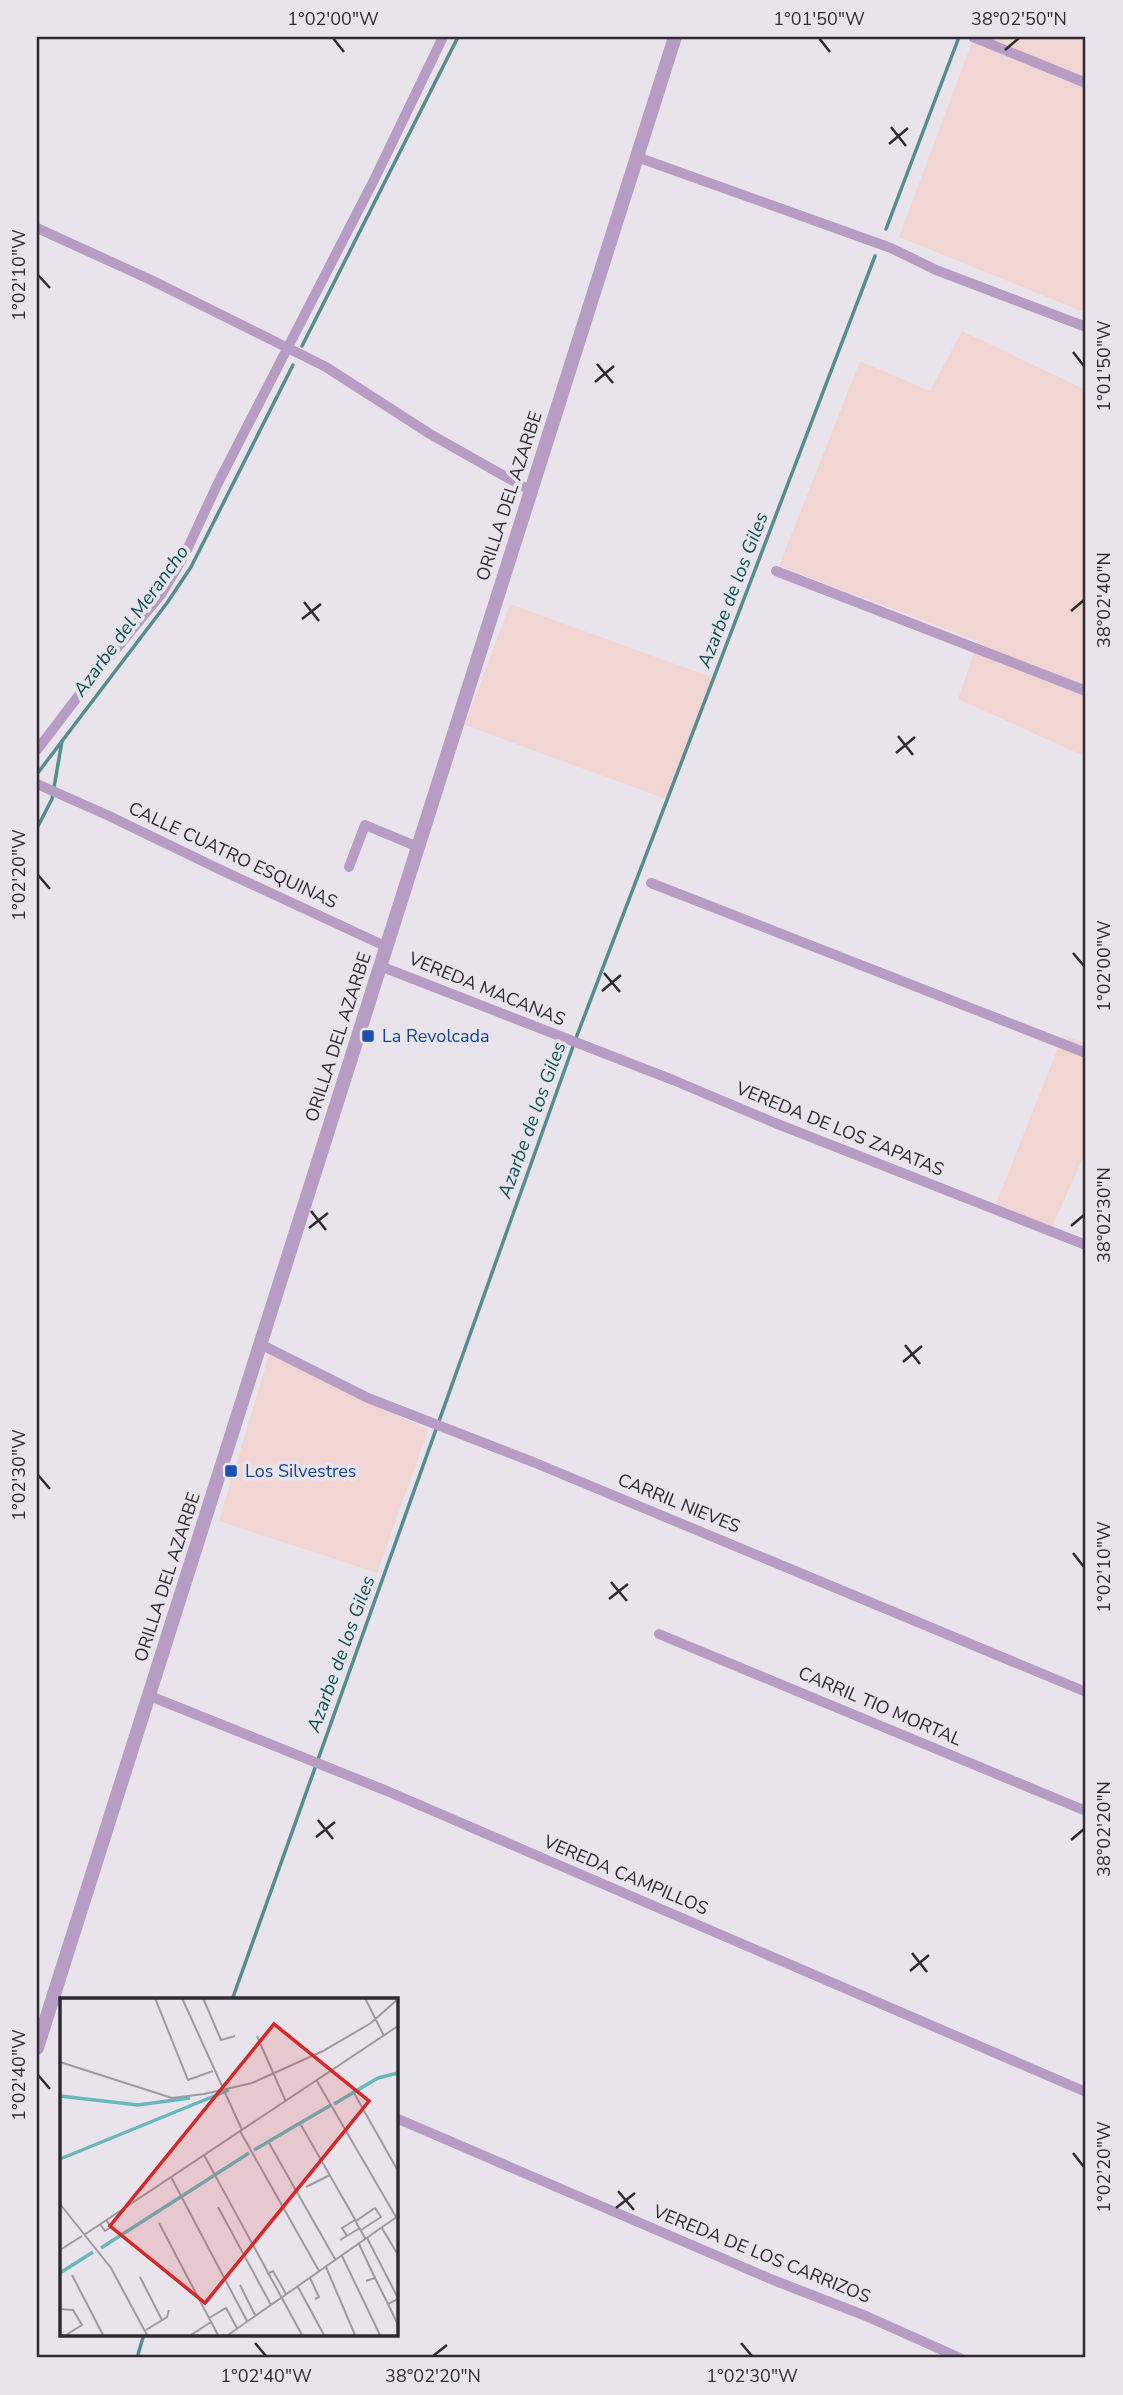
<svg xmlns="http://www.w3.org/2000/svg" width="1123" height="2395" font-family="'Nunito Sans',sans-serif">
<style>
.industrial{fill:#f0d5d3}
.lines{fill:none;stroke-linecap:round;stroke-linejoin:round}
.stream{stroke:#568d91;stroke-width:3.5}
.minor{stroke:#b79dc3;stroke-width:10}
.tertiary{stroke:#b79dc3;stroke-width:14}
.ticks{fill:none;stroke:#2d2b2e;stroke-width:2.5}
.transit-dot{fill:#1a4fb4;stroke:#e9e4ec;stroke-width:2.5}
.labels{text-anchor:middle;dominant-baseline:central;stroke-width:7;stroke-linejoin:round;paint-order:stroke}
.street-label{font-size:18px;fill:#2d2b2e;stroke:#e9e4ec}
.transit-label{font-size:18px;fill:#164399;stroke:#e9e4ec;text-anchor:start}
.water-label{font-size:19px;font-style:italic;fill:#075155;stroke:#e9e4ec}
.inset-river{fill:none;stroke:#68b7bc;stroke-width:3.5}
.inset-road{fill:none;stroke:#9e9aa0;stroke-width:2}
.view{fill:#d62828;fill-opacity:0.15;stroke:#d62828;stroke-width:3.5}
.inset-edge{fill:none;stroke:#2d2b2e;stroke-width:3.5}
.neatline{fill:none;stroke:#2d2b2e;stroke-width:2.5}
.ticks-label{font-size:18px;text-anchor:middle;fill:#2d2b2e}
</style>
<rect width="100%" height="100%" fill="#e9e4ec"/>
<g class="industrial">
<polygon points="974,37 1086,37 1086,313 899,237"/>
<polygon points="962,331 1086,390 1086,757 958,699 978,641 779,566 860,361 930,391"/>
<polygon points="510,604 714,678 668,800 465,725"/>
<polygon points="1063,1035 1086,1044 1086,1151 1052,1227 996,1204"/>
<polygon points="269,1355 428,1430 377,1573 219,1521"/>
</g>
<g class="lines">
<g class="stream">
<polyline points="886,229 959,37"/>
<polyline points="302,346 458,37"/>
<polyline points="37,774 167,603 191,567 293,365"/>
<polyline points="37,828 52,799 62,741"/>
<polyline points="232,2000 576,1038 875,256"/>
<polyline points="137,2358 144,2334"/>
</g>
<g class="minor">
<polyline points="973,37 1086,83"/>
<polyline points="637,157 891,248 936,270 1086,327"/>
<polyline points="37,228 151,280 326,367 430,434 531,491"/>
<polyline points="776,571 1086,691"/>
<polyline points="37,750 89,682 162,593 185,554 218,483 375,178 443,37"/>
<polyline points="37,784 107,815 221,870 387,947"/>
<polyline points="349,867 365,825 418,847"/>
<polyline points="651,883 1086,1053"/>
<polyline points="380,966 673,1080 775,1123 1086,1245"/>
<polyline points="260,1344 368,1398 533,1462 1086,1692"/>
<polyline points="659,1634 1086,1811"/>
<polyline points="150,1696 387,1791 1086,2092"/>
<polyline points="396,2118 773,2280 866,2316 960,2358"/>
</g>
<polyline class="tertiary" points="37,2048 675,37"/>
</g>
<path class="ticks" d="M333 38 344 52M819 38 830 52M1005 50 1019 38M891 127 906 146M889 144 908 128M38 275 50 288M1073 352 1084 366M597 364 613 383M595 382 614 366M304 602 319 621M1071 611 1084 600M302 619 321 604M898 736 913 755M896 753 915 737M38 875 50 889M1073 953 1084 966M604 973 620 992M602 991 621 975M311 1211 326 1230M1071 1226 1084 1215M309 1228 328 1213M905 1345 920 1364M903 1362 922 1346M38 1475 50 1489M1073 1553 1084 1567M611 1582 627 1601M609 1599 628 1584M318 1820 333 1839M316 1837 335 1822M1071 1840 1084 1829M912 1953 927 1972M910 1971 929 1955M38 2075 50 2089M1073 2153 1084 2167M618 2191 634 2210M616 2208 635 2193M255 2343 266 2356M741 2343 752 2356M433 2356 447 2345"/>
<g class="transit-dot">
<rect x="361" y="1029" width="14" height="14" rx="3.5"/>
<rect x="224" y="1464" width="14" height="14" rx="3.5"/>
</g>
<g class="labels">
<g class="street-label">
<text transform="translate(509 496) rotate(-72)">ORILLA DEL AZARBE</text>
<text transform="translate(233 855) rotate(25)">CALLE CUATRO ESQUINAS</text>
<text transform="translate(487 989) rotate(22)">VEREDA MACANAS</text>
<text transform="translate(338 1037) rotate(-72)">ORILLA DEL AZARBE</text>
<text transform="translate(840 1129) rotate(22)">VEREDA DE LOS ZAPATAS</text>
<text transform="translate(679 1503) rotate(22)">CARRIL NIEVES</text>
<text transform="translate(167 1577) rotate(-72)">ORILLA DEL AZARBE</text>
<text transform="translate(880 1706) rotate(23)">CARRIL TIO MORTAL</text>
<text transform="translate(626 1875) rotate(23)">VEREDA CAMPILLOS</text>
<text transform="translate(762 2254) rotate(22)">VEREDA DE LOS CARRIZOS</text>
</g>
<g class="transit-label">
<text x="382" y="1036">La Revolcada</text>
<text x="245" y="1471">Los Silvestres</text>
</g>
<g class="water-label">
<text transform="translate(733 590) rotate(-69)">Azarbe de los Giles</text>
<text transform="translate(131 621) rotate(-54)">Azarbe del Merancho</text>
<text transform="translate(532 1120) rotate(-70)">Azarbe de los Giles</text>
<text transform="translate(341 1654) rotate(-70)">Azarbe de los Giles</text>
</g>
</g>
<g transform="translate(60 1998)">
<rect width="338" height="338" fill="#e9e4ec"/>
<path class="inset-river" d="M0 98 78 107 130 100M274 106 318 80 338 75M194 152 271 107M0 161 169 92M41 250 189 155M0 275 33 254"/>
<path class="inset-road" d="M95 0 128 82 153 73M122 0 182 132M143 0 161 42 175 38M305 0 324 38M197 38 226 104M0 64 112 100 144 96 192 85 263 53 311 25 338 1M257 83 336 219M294 95 338 173M241 127 296 223M180 133 259 273M209 145 275 261M144 157 242 337M111 179 187 323M246 189 270 177M0 206 51 270 87 337M158 209 211 307M99 225 158 337M40 226 45 233 51 229 46 222M322 230 338 257M301 232 321 219 315 210 296 223 297 226 305 240M24 237 338 28M287 238 282 230 295 222M307 240 338 300M280 242 300 230M299 246 315 280 306 283M0 252 22 238M282 258 320 337M266 269 295 337M207 276 213 273 226 296M12 277 43 337M80 279 102 322M250 280 259 299 255 301M315 280 328 306 338 301M180 287 195 317M238 289 264 337M328 306 338 327M0 311 13 312 22 327 6 337M149 320 166 310 177 330M86 332 107 319 109 312M131 337 151 324M168 337 338 218"/>
<path class="view" d="M214 26 309 103 145 305 50 228Z"/>
<rect width="338" height="338" class="inset-edge"/>
</g>
<rect width="1123" height="2395" fill="none" stroke="#e9e4ec" stroke-width="77"/>
<rect x="38" y="38" width="1046" height="2318" class="neatline"/>
<g class="ticks-label">
<text x="333" y="25">1°02'00"W</text>
<text x="819" y="25">1°01'50"W</text>
<text x="1019" y="25">38°02'50"N</text>
<text transform="translate(19 275) rotate(-90)" y="6">1°02'10"W</text>
<text transform="translate(1104 366) rotate(-90)" y="6">1°01'50"W</text>
<text transform="translate(1104 600) rotate(-90)" y="6">38°02'40"N</text>
<text transform="translate(19 875) rotate(-90)" y="6">1°02'20"W</text>
<text transform="translate(1104 966) rotate(-90)" y="6">1°02'00"W</text>
<text transform="translate(1104 1215) rotate(-90)" y="6">38°02'30"N</text>
<text transform="translate(19 1475) rotate(-90)" y="6">1°02'30"W</text>
<text transform="translate(1104 1567) rotate(-90)" y="6">1°02'10"W</text>
<text transform="translate(1104 1829) rotate(-90)" y="6">38°02'20"N</text>
<text transform="translate(19 2075) rotate(-90)" y="6">1°02'40"W</text>
<text transform="translate(1104 2167) rotate(-90)" y="6">1°02'20"W</text>
<text x="266" y="2382">1°02'40"W</text>
<text x="433" y="2382">38°02'20"N</text>
<text x="752" y="2382">1°02'30"W</text>
</g>
</svg>
